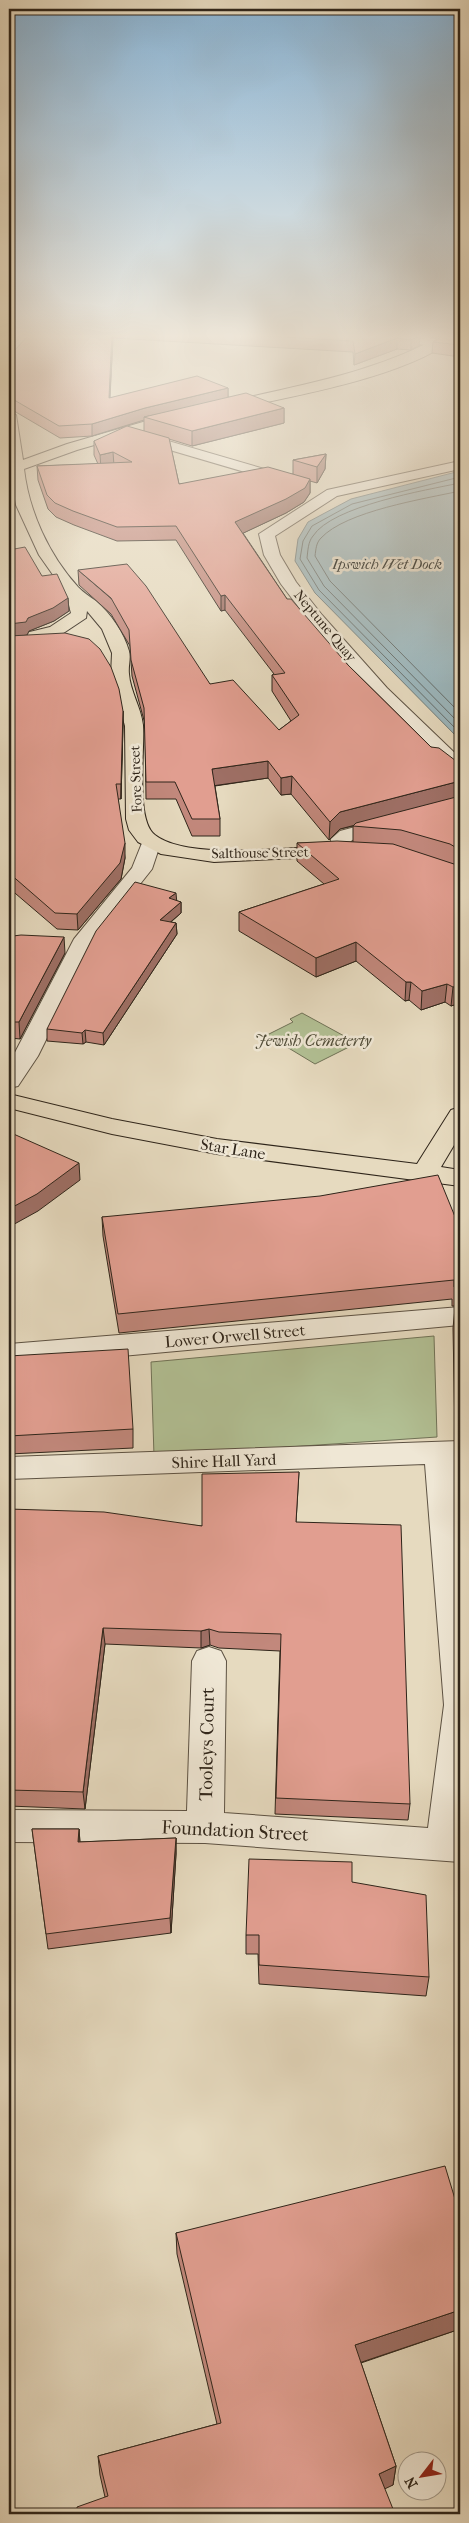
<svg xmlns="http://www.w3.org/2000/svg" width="469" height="2523" font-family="'IM FELL French Canon',serif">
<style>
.green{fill:#b2c094;stroke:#707257}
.water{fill:#9cb7bd;stroke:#707d7c}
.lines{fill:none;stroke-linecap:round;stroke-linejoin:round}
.shore{stroke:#666e6c;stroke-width:1}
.minor-casing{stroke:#5d5243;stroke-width:2}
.major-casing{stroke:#2f251a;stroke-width:2}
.minor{fill:#efe7d5;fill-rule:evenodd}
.major{fill:#e6dabf;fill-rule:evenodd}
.wall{fill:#c2887c;stroke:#2f251a}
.shaded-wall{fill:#9e6f65;stroke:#2f251a}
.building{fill:#e19e90;stroke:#2f251a}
.labels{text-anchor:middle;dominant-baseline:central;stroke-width:5;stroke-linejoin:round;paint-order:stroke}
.far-street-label{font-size:14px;fill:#2f251a;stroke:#efe7d5}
.far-water-label{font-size:15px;font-style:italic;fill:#50514b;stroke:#efe7d5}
.park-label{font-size:16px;font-style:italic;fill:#504c38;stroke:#efe7d5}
.street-label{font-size:16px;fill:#2f251a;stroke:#efe7d5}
.near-street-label{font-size:19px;fill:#2f251a;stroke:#efe7d5}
</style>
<rect width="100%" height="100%" fill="#e6dabf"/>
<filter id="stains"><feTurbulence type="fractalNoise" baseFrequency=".004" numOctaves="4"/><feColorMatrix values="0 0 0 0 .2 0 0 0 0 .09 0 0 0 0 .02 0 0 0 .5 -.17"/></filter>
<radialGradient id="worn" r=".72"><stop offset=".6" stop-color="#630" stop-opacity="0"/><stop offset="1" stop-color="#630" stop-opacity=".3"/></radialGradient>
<g class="green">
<polygon points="302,1013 357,1043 315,1064 267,1035 293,1022 290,1019"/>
<polygon points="434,1336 437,1437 154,1456 151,1362"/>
</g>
<polygon class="water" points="460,471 460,740 315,593 295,561 298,539 308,522 351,499"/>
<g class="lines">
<g class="shore">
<polyline points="460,477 352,504 312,526 303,541 300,559 319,590 460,733"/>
<path d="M460 483C426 490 332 506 313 536 308 542 308 550 307 558L324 586 460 724"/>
<path d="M460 491C424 499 346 511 321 538 316 543 316 549 315 556L330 581 460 713"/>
</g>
<g class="minor-casing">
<g id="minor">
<path d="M328 333C349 333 431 330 443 343L437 347 394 340 334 337Z"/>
<polygon points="134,431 292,477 294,480 292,483 282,483 129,438 127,435 129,432"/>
<polygon points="460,461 460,469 337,496 275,536 280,555 296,582 322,615 387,688 460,758 460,774 453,772 375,695 310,622 281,584 264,555 259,534 327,490"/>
<polygon points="460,799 460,811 354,839 351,841 350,851 347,855 340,857 333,855 330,851 331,839 340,831"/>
<polygon points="151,836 158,838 161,842 152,869 95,941 38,1056 18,1086 9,1088 9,1064 74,939 132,868 144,838"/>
<polygon points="460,1307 460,1325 89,1359 9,1364 9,1344"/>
<polygon points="460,1441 460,1463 456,1463 460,1508 460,1862 205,1843 9,1842 9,1810 187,1811 192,1661 197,1651 209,1647 221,1651 226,1661 224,1813 428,1828 444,1705 425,1464 9,1479 9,1457"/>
</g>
</g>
<g class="major-casing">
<g id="major">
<path d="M446 333 460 334C412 377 288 397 224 411L217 407 219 404C298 385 375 374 446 333Z"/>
<path d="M9 411 16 415 23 460 67 444 174 413H184L186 416 184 419 77 450 24 469C29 512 49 555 78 587 84 593 90 597 96 601 111 614 124 633 129 651 131 659 128 666 129 674 130 691 141 707 143 725 145 750 135 820 155 835 188 861 292 847 334 846L341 848 344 852 341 856 214 862 161 854 138 842 129 830 126 819 125 726 111 675 112 653 102 629 87 611 86 618 62 634 9 647V637L50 627 71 613 65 592 39 555 16 505 9 467Z"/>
<polygon points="9,1094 112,1119 217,1139 417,1164 451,1110 460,1107 460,1135 441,1167 460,1170 460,1186 217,1154 112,1134 9,1108"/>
</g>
</g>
<use href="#minor" class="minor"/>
<use href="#major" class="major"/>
</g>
<g class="wall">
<polygon points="31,333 443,333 435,337 415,334 419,346 411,350 397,349 354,365 353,352 113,338 110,398 228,388 228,397 284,408 284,423 192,446 169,439 179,484 293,474 293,460 326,454 325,469 317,483 310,481 310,493 304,502 286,513 243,533 287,599 348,665 431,747 460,764 460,1003 451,1006 445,1002 421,1010 409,1000 405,1001 356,961 316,977 239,931 239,912 324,884 297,861 297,843 353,842 353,826 340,829 329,840 291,794 281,795 268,778 215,786 220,819 220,836 192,836 176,799 146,799 145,724 132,676 130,646 111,614 79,585 78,570 210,684 279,730 291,721 272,691 272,675 274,674 225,610 221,611 176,540 117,541 74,525 56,517 48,509 38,480 37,466 98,464 94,455 94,441 144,431 144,420 92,436 60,438 9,408 9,352 14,351"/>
<polygon points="460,333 460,357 432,353 433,342"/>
<polygon points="9,550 68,598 69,611 54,621 29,631 27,635 123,711 123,725 121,799 118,799 125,858 121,879 78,930 57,929 9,888"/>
<polygon points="177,901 181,902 181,913 171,922 176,923 177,934 104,1045 86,1042 83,1044 47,1041 47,1029"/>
<polygon points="9,944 65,953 20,1039 11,1038 9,1041"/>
<polygon points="102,1217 460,1223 460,1306 452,1306 452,1299 119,1333 103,1236"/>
<polygon points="455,1308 460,1308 460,1434 455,1434 453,1328"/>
<polygon points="9,1356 133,1429 133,1448 9,1454"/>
<polygon points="299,1472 296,1522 410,1804 408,1820 275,1814 280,1651 219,1648 210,1645 201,1648 105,1644 85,1809 9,1806 9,1509 202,1526"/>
<polygon points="32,1829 79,1829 80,1842 176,1838 176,1854 171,1933 48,1949"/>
<polygon points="352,1882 429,1977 426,1996 259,1984 258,1954 246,1954 246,1935"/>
<polygon points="460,2198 460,2329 361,2363 396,2466 393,2485 105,2497 100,2475 98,2456 217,2424 177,2254 176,2233 455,2199"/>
</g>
<g class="shaded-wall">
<polygon points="13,333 25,333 9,349 9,337"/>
<polygon points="112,333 113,338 109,410 109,398"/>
<polygon points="435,333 443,333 435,337"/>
<polygon points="420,335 419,346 411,350 411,340"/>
<polygon points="397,338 397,349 354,365 355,354"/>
<polygon points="228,388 228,400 144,417 144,420 92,436 92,424 145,408"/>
<polygon points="284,408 284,423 192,446 192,431"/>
<polygon points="113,452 114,466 101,469 100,455"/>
<polygon points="326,454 325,469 317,483 317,467"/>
<polygon points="310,479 310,493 304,502 286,513 235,537 235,522"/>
<polygon points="225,595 225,610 221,611 221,596"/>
<polygon points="68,598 69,611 54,621 29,631 27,635 9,638 9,624 28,618"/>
<polygon points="123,711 123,725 121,799 121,784"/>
<polygon points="268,761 268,778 212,786 212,769"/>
<polygon points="292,776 291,794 281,795 281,778"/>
<polygon points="460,781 460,798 340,829 329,840 330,822 340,812"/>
<polygon points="125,843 125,858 121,879 78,930 77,914"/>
<polygon points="176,893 177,904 169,898"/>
<polygon points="181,902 181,913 160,931 160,920"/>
<polygon points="176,923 177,934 104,1045 103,1033"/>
<polygon points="64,937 65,953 20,1039 19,1022"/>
<polygon points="356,942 356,961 316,977 316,958"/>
<polygon points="406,982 411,982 409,1000 405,1001"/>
<polygon points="447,984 445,1002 421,1010 422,991"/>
<polygon points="460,985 460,1003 451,1006 453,987"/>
<polygon points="10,1022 11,1038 9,1041 9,1023"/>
<polygon points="85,1030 86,1042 83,1044 82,1033"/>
<polygon points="79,1163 80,1180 38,1211 9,1227 9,1209"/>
<polygon points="103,1628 105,1644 85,1809 83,1792"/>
<polygon points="209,1629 210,1645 201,1648 201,1631"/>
<polygon points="79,1829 80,1844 78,1842"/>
<polygon points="176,1838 176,1854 171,1933 170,1918"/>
<polygon points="460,2310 460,2329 353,2365 355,2345"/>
<polygon points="396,2466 393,2485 376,2493 379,2474"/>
</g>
<g class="building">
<polygon points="9,333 13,333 9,337"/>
<polygon points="31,333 112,333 109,398 197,376 228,388 145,408 92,424 59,426 9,397 9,352 14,351"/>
<polygon points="211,333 407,333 420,335 411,340 397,338 355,354 353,341"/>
<polygon points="447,333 460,333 460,345 433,342"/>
<polygon points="246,393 284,408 192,431 144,417"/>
<polygon points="127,426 169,438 179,484 268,467 310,479 305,488 286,499 235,522 287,599 291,599 348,665 431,747 439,748 460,764 460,781 340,812 330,822 292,776 281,778 268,761 212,769 220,819 192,819 175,782 146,782 144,708 131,660 129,630 111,598 78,570 127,564 146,586 210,684 233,680 279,730 299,715 272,675 285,673 225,595 221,596 176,526 117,527 73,511 55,503 47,495 37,466 132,462 113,452 100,455 94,441"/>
<polygon points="326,454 317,467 293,460"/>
<polygon points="25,547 42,576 57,574 68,598 53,608 28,618 26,622 9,624 9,550"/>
<polygon points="65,633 89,639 100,649 111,667 119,689 123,711 121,784 116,784 125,843 120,863 77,914 55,913 9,873 9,636"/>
<polygon points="460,796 460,850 450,844 401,830 353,826 356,823"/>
<polygon points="337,841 393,844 460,866 460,985 453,987 447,984 422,991 411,982 406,982 356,942 316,958 239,912 339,879 297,843"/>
<polygon points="135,882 176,893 169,898 181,902 160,920 176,923 103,1033 85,1030 82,1033 47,1029 96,931"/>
<polygon points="21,935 64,937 19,1022 10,1022 9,1023 9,944 10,944 13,936"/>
<polygon points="9,1132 79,1163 37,1194 9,1209"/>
<polygon points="438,1175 458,1224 460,1223 460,1287 454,1287 454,1280 118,1314 102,1217 320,1196"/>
<polygon points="455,1308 460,1308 460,1415 457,1415"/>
<polygon points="128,1349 133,1429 9,1436 9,1356"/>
<polygon points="299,1472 296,1522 401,1525 410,1804 276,1798 281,1634 219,1632 209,1629 201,1631 103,1628 83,1792 9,1790 9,1509 104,1512 202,1526 202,1474"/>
<polygon points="32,1829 79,1829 78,1842 176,1838 170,1918 46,1934"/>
<polygon points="249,1859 352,1862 352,1882 426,1895 429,1977 259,1965 259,1935 246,1935"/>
<polygon points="445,2166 455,2199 460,2198 460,2310 355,2345 396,2466 379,2474 395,2514 77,2514 77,2507 108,2496 98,2456 221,2423 176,2233"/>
</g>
<linearGradient id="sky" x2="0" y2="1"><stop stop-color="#89b5d7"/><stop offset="0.49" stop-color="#f4eee2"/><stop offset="1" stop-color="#f4eee2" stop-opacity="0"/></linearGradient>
<rect width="469" height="686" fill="url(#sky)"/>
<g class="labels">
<g class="far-street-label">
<text transform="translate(325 626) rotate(50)">Neptune Quay</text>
<text transform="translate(136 779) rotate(-92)">Fore Street</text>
<text transform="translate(260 853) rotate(-1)">Salthouse Street</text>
</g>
<g class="far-water-label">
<text x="387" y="564">Ipswich Wet Dock</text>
</g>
<g class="park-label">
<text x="313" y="1040">Jewish Cemeterty</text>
</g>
<g class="street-label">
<text transform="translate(233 1149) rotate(9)">Star Lane</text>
<text transform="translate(235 1336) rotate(-5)">Lower Orwell Street</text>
<text transform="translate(224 1461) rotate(-2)">Shire Hall Yard</text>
</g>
<g class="near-street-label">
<text transform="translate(207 1744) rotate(-89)">Tooleys Court</text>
<text transform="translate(235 1831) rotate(3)">Foundation Street</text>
</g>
</g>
<rect width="469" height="2523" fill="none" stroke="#e6dabf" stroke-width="30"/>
<rect x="10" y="10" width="449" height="2503" fill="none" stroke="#2f251a" stroke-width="2.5"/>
<rect x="15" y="15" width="439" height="2493" fill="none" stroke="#2f251a"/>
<g transform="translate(422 2476) rotate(239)"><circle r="24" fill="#efe7d5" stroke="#a2998a"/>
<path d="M0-4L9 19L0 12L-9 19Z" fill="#8f2418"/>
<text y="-8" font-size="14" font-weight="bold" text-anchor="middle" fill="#2f251a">N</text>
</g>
<rect width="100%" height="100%" filter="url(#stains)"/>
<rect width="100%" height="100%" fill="url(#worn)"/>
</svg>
